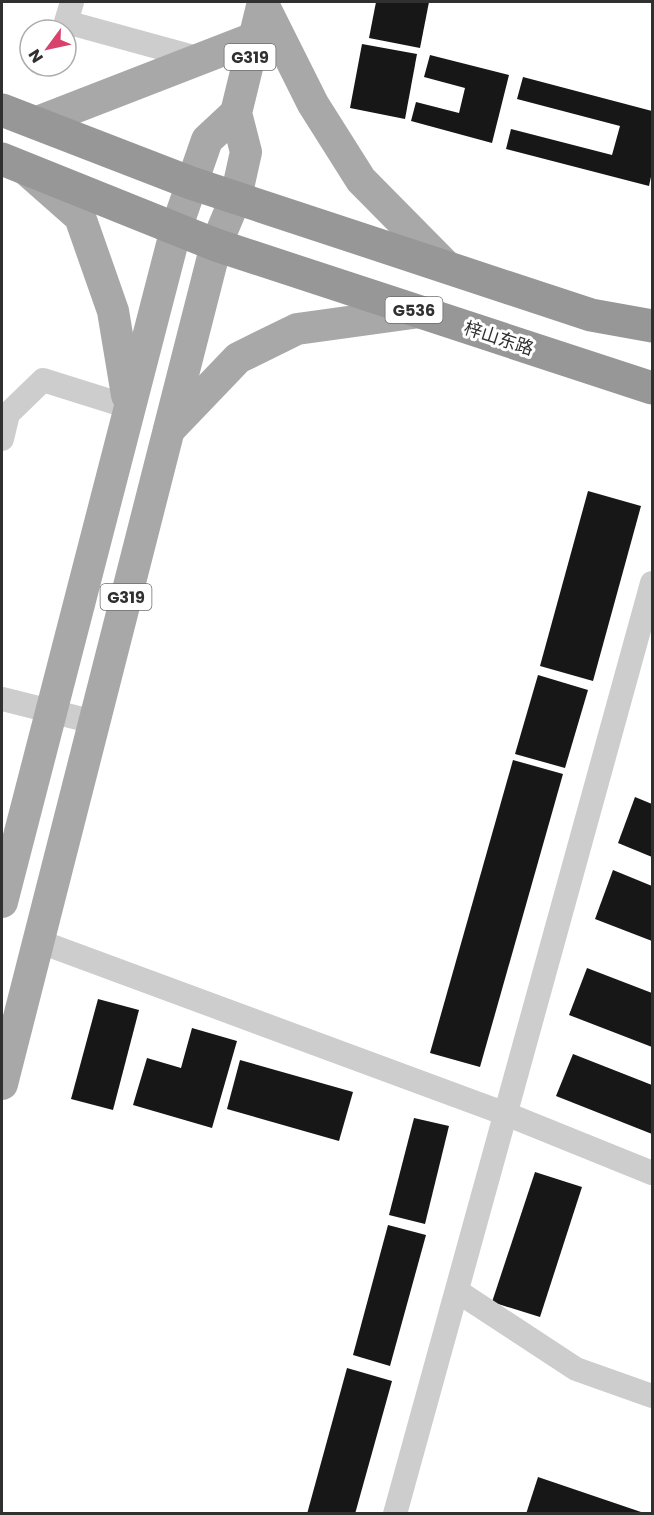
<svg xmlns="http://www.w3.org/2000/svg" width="654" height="1515" font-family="Poppins,'Noto Sans SC',sans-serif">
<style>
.building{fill:#171717}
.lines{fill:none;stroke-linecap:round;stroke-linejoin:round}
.minor{stroke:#cdcdcd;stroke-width:24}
.major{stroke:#a8a8a8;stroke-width:32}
.highway{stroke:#979797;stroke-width:33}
.labels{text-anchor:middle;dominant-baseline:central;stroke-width:6;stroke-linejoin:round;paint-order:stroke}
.shield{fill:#fff;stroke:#6e6e6e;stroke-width:1.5}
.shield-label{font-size:16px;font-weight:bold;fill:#303030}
.street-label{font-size:18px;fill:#303030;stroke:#fff}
</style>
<rect width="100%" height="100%" fill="#fff"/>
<g class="building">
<polygon points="376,2 429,2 420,48 369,38"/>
<polygon points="362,44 417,54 405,119 350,108"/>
<polygon points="430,55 509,75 492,143 411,121 416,102 459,113 465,88 424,77"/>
<polygon points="523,77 652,111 652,172 649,186 506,149 511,129 612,155 620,126 517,99"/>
<polygon points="588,491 641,506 593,681 540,666"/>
<polygon points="538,675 588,690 565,768 515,754"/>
<polygon points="513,760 563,774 480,1067 430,1053"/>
<polygon points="635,797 652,804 652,857 618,843"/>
<polygon points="613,870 652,886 652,941 595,919"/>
<polygon points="587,968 652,993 652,1047 569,1015"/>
<polygon points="98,999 139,1010 113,1110 71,1099"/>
<polygon points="192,1028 237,1041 212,1128 133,1105 147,1058 181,1068"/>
<polygon points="573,1054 652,1085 652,1134 556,1096"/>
<polygon points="240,1060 353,1092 339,1141 227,1109"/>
<polygon points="414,1118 449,1126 425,1224 389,1215"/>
<polygon points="535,1172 582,1187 540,1317 492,1302"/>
<polygon points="388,1225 426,1235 390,1366 353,1355"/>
<polygon points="347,1368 392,1381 355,1514 307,1514"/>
<polygon points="538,1477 644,1513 644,1514 526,1514"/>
</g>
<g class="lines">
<g class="minor">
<polyline points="72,2 66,22 201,59"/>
<polyline points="2,439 8,414 43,380 129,407"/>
<polyline points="2,699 94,722"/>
<polyline points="38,941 506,1114 652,1173"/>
<polyline points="457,1291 576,1369 652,1396"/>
<polyline points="395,1514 652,583"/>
</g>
<g class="major">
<polyline points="263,4 313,104 361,180 447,267"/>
<polyline points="35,123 254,38"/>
<polyline points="29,172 80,217 113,311 127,395"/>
<polyline points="169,430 238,358 297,329 420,312"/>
<polyline points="2,902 176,229 207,140 236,113"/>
<polyline points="2,1084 216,245 236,197 246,152 236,113 263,2"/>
</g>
<g class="highway">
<polyline points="2,110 191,183 591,315 652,326"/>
<polyline points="2,159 216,245 652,388"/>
</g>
</g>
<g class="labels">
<g class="shield">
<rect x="224.5" y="44" width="51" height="26" rx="4.5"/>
<rect x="385.5" y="297" width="57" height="26" rx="4.5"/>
<rect x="100.5" y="584" width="51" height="26" rx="4.5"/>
</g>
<g class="shield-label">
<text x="250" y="57">G319</text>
<text x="414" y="310">G536</text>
<text x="126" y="597">G319</text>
</g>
<g class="street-label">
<text transform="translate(499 338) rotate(18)">梓山东路</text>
</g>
</g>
<rect width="654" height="1515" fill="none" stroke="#303030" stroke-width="6"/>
<g transform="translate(48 48) rotate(237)"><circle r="28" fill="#ffffff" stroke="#acacac" stroke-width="1.5"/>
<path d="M0-4.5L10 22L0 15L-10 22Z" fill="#d7436d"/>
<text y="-9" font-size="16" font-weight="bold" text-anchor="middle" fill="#303030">N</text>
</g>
</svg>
